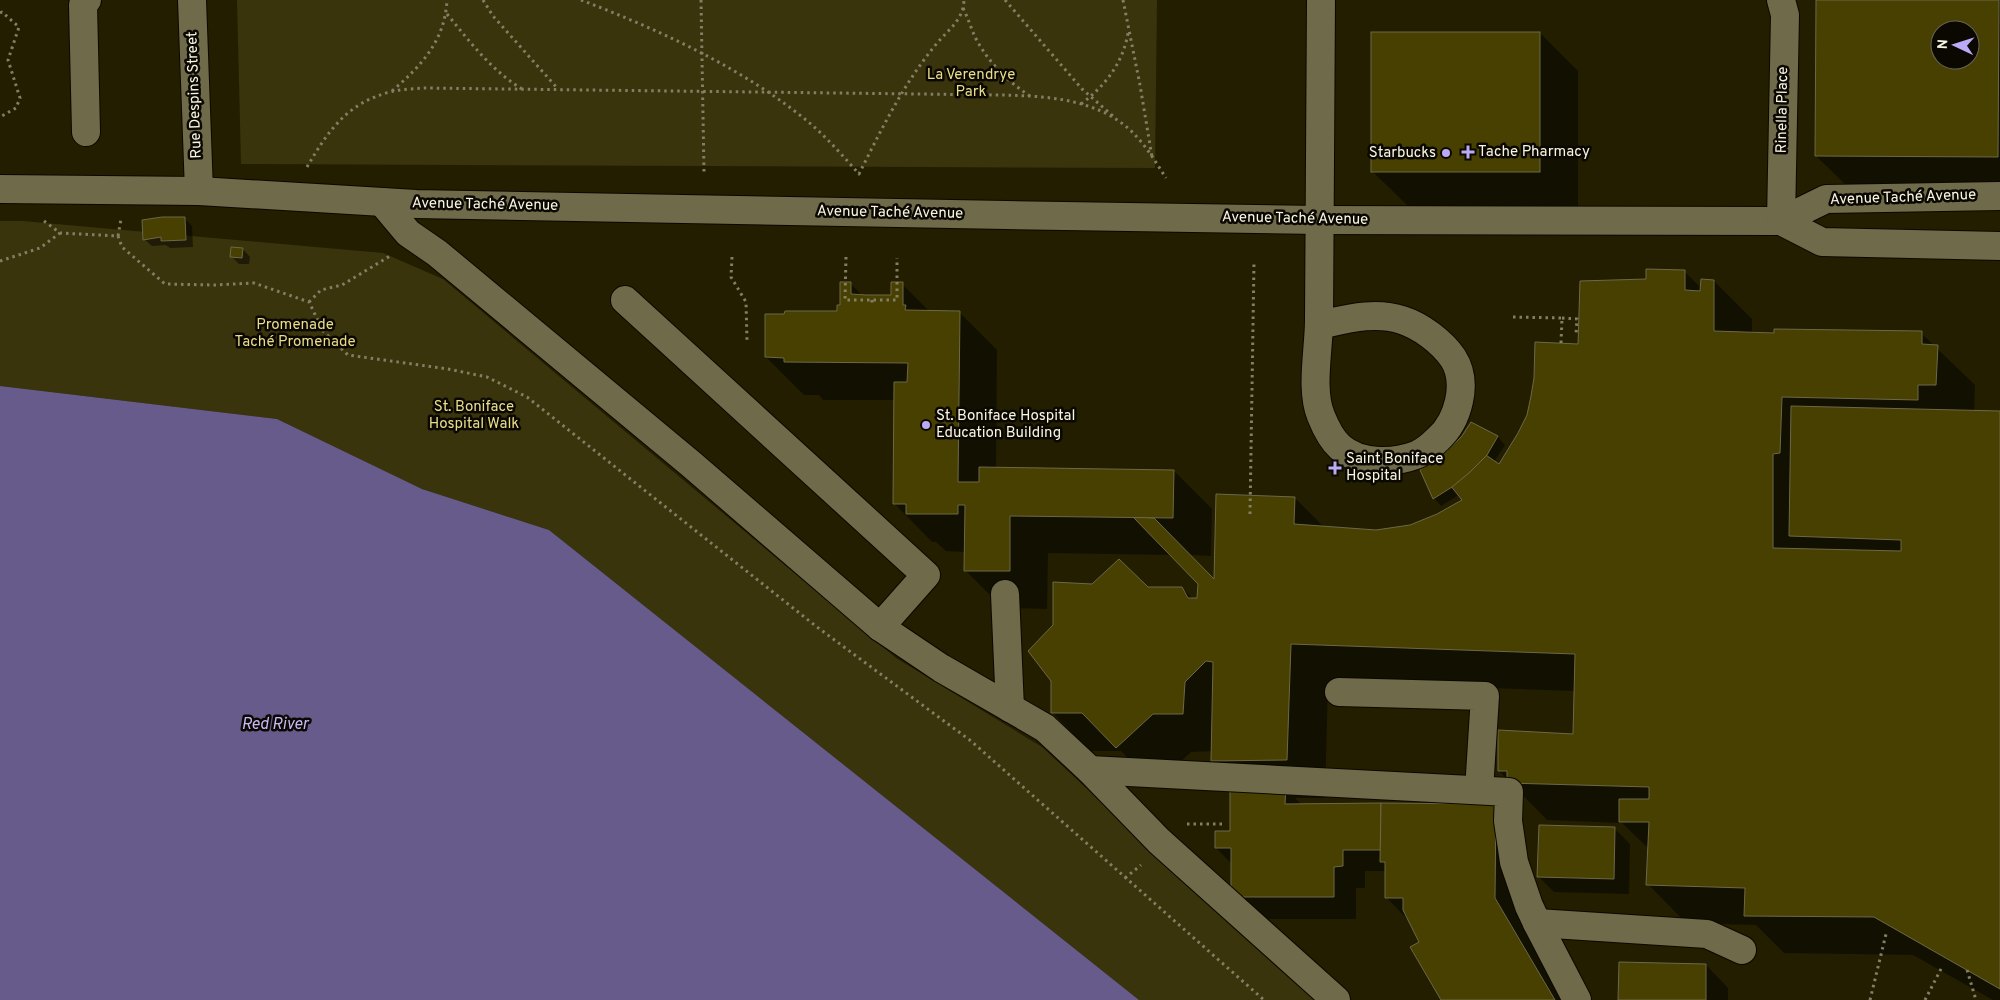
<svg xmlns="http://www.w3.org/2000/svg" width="2000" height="1000" font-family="Overpass,sans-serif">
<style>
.green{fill:#3a340c}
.water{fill:#665b8b}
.shadow{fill:#0007;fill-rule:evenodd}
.building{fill:#484001;stroke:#6d6848;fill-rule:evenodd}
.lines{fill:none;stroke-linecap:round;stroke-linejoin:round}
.minor-casing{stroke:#0c0800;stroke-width:30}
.path{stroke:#837f66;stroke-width:3;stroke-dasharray:2.5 4;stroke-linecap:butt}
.minor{stroke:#6f6a4a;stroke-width:28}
.poi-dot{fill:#bbaaf6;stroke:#0a0801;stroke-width:2}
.labels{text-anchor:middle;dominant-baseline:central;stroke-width:5;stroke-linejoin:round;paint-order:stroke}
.park-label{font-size:15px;fill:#ebde8a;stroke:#0a0801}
.street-label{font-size:15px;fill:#f8f5e3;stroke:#0a0801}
.poi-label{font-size:15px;fill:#f8f5e3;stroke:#0a0801;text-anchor:start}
.water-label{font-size:16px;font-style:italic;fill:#c6baf6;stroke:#0a0801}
</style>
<rect width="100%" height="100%" fill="#231e00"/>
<g class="green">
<polygon points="237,0 1157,0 1155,168 241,164"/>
<polygon points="0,221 22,221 383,253 443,279 896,658 1042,747 1314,1000 1139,1000 549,530 422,489 277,419 0,386"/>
</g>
<polygon class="water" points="0,386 277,419 422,489 549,530 1139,1000 0,1000"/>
<g class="shadow">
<path d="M1817 0H2000V185L1845 184 1816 156ZM1940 30H1970V60H1940Z"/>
<polygon points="1540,33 1578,71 1578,210 1411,209 1372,171"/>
<polygon points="185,219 192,226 193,247 170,248 166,245 152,246 144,239"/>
<polygon points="243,249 250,257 249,264 239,264 231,256"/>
<polygon points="1684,271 1702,289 1714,281 1752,319 1752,334 1921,333 1975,385 1974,412 2000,412 2000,1000 1993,1000 1913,955 1784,953 1756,925 1686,923 1648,884 1649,849 1622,823 1547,820 1499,771 1574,735 1575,691 1328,682 1325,798 1295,798 1302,805 1495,805 1524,833 1524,928 1566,1000 1443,1000 1421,942 1410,922 1386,897 1386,871 1365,871 1365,888 1356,888 1356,919 1255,919 1232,897 1232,864 1216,848 1231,832 1241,788 1213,760 1213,751 1191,752 1155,786 1121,751 1090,751 1052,712 1147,588 1182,588 1193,599 1198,599 1199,584 1171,555 1048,553 1047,609 1003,608 965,570 965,552 946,551 936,542 932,542 894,503 895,400 823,400 819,395 804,395 766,357 838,312 850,283 863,296 892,296 902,284 930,312 959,312 997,350 996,468 1174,471 1212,509 1211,556 1190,555 1216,581 1295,498 1325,528 1376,531 1393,530 1425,521 1463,501 1459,495 1441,506 1434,498 1450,449 1463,436 1472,424 1498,437 1505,445 1494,462 1499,466 1579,345 1647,281"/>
<polygon points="1615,829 1630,844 1629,894 1554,892 1539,877"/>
<polygon points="1706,965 1728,988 1728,1000 1620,1000"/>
</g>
<g class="building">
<path d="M1816 0H1999L1998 157 1815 156ZM1940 30H1970V60H1940Z"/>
<rect x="1371" y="32" width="169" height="140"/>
<polygon points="162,217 185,217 186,240 161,241 161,237 143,240 142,220"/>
<polygon points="231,247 243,248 242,258 230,257"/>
<polygon points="1646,269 1685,270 1685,290 1700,291 1701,279 1714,280 1714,331 1774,333 1774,329 1922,331 1922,344 1938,345 1936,385 1918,385 1918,400 1782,397 1780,453 1773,454 1773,548 1901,551 1901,540 1789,536 1791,406 2000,411 2000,989 1874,917 1744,916 1745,888 1646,885 1649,822 1619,822 1619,799 1649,799 1649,787 1507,783 1507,771 1498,771 1498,730 1573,734 1575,654 1291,644 1287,760 1211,761 1213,662 1206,661 1185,682 1183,714 1153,714 1116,748 1082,713 1051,713 1051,681 1028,651 1053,625 1053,582 1092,584 1119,559 1148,587 1182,587 1188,598 1197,598 1198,584 1133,517 1154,518 1214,579 1216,494 1295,497 1294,524 1376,530 1410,525 1437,514 1462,500 1450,485 1483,453 1499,464 1518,433 1527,415 1531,396 1534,378 1535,342 1578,344 1580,281 1646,279"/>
<polygon points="840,282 851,282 851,294 866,295 891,295 891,282 903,282 903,305 906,305 905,310 960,311 958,482 979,482 979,467 1174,470 1173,518 1010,516 1010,571 964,571 965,505 958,505 958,514 906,514 906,504 893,504 894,382 907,382 908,363 784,362 784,358 765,357 765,314 784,314 785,311 837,311 837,305 840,305"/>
<polygon points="1471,422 1498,436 1487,455 1470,472 1452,487 1433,499 1420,470 1449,449 1462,436"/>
<polygon points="1230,787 1286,787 1285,804 1381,803 1381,850 1343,850 1343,866 1334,867 1334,897 1231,897 1231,848 1215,848 1215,831 1230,831"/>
<polygon points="1381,803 1496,804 1495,898 1555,1000 1441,1000 1410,947 1419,942 1403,910 1403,898 1385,898 1385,862 1380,862"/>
<polygon points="1539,825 1615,827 1614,879 1537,877"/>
<polygon points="1619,962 1706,964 1706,1000 1618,1000"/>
</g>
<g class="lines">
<g class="minor-casing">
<g id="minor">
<polyline points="192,0 199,191"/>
<polyline points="86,132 83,5 87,0"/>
<polyline points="0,189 199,191 416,204 1006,215 1319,220 1781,221 1826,199 2000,196"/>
<polyline points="382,202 408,233 437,253 691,464 880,627 941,668 1045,728 1090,770 1159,841 1336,1000"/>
<polyline points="1781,221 1822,242 2000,246"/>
<polyline points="1781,221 1785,15 1781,0"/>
<polyline points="625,300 926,575 880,627"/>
<path d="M1319 325C1347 319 1375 311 1402 320 1421 326 1442 342 1453 358 1469 383 1458 421 1438 439 1432 445 1424 452 1416 455 1392 464 1359 464 1340 447 1331 439 1325 426 1321 416 1310 390 1319 349 1319 320 1320 214 1320 107 1321 0"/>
<polyline points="1005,594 1010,708"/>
<polyline points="1339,692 1485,696 1479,790"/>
<polyline points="1090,770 1509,792 1508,821 1514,862 1529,906 1537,923 1577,1000"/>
<polyline points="1537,923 1707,934 1742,950"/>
</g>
</g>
<g class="path">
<polyline points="483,0 493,16 558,89"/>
<path d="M581 0C660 30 747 70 812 125 829 140 844 157 859 174 882 128 905 81 938 42 950 28 963 20 964 0"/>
<polyline points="701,0 704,173"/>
<polyline points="1005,0 1082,89 1113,116"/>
<polyline points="1123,0 1140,85 1152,157"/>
<path d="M963 8C968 18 971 28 975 37 988 62 1007 81 1030 96"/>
<polyline points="0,13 2,12 19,27 8,60 20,98 16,108 0,117"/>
<path d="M447 14C470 42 491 70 522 89"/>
<path d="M392 91C421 66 445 41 447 0"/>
<path d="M1081 104C1105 86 1123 63 1128 33"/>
<path d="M307 167C328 131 347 103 390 92 401 89 413 89 424 88L1001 95C1049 96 1103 99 1137 137 1148 149 1157 164 1166 178"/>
<polyline points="44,221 60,233 118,236 122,247 165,284 214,285 254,283 309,302 323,331 348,355 448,369 487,377 527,397 817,627 971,741 1264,1000"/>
<polyline points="118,236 121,219"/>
<polyline points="732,257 731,277 746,302 747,341"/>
<polyline points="846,257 845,300 897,300 897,258"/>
<polyline points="0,261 40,248 60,233"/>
<polyline points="872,300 872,305"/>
<polyline points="309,302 321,290 342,285 390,256"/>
<polyline points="1513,317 1562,318 1561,343"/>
<polyline points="1562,318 1577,319 1576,335"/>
<polyline points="1250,514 1254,262"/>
<polyline points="1187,824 1224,824"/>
<polyline points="1125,878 1141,865"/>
<polyline points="1967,970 1976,1000"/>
<polyline points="1870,1000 1886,934"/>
<polyline points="1925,1000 1942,967"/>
</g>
<use href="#minor" class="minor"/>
</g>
<g class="poi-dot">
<path d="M1465.5 144.5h5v5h5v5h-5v5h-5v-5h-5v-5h5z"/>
<circle cx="1446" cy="153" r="5"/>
<circle cx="926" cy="425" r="5"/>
<path d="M1332.5 460.5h5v5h5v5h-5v5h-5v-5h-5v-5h5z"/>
</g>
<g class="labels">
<g class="park-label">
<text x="971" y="75">La Verendrye<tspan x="971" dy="17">Park</tspan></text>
<text x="295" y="325">Promenade<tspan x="295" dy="17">Taché Promenade</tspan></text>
<text x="474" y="407">St. Boniface<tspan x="474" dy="17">Hospital Walk</tspan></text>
</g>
<g class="street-label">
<text transform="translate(195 95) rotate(-92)">Rue Despins Street</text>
<text transform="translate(1783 110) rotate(-89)">Rinella Place</text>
<text transform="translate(1903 198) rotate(-2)">Avenue Taché Avenue</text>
<text transform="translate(485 205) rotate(1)">Avenue Taché Avenue</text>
<text transform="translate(890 213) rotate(1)">Avenue Taché Avenue</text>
<text transform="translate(1295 219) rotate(1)">Avenue Taché Avenue</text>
</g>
<g class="poi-label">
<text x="1478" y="152">Tache Pharmacy</text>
<text x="1436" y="153" text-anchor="end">Starbucks</text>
<text x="936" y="416">St. Boniface Hospital<tspan x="936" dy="17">Education Building</tspan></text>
<text x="1346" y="459">Saint Boniface<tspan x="1346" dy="17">Hospital</tspan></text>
</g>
<g class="water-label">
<text x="275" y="725">Red River</text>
</g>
</g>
<g transform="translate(1955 45) rotate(274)"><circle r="24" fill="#0a0801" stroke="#69675b"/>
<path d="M0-4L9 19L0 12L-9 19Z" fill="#bbaaf6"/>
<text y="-8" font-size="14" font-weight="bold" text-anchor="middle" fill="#f8f5e3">N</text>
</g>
</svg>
